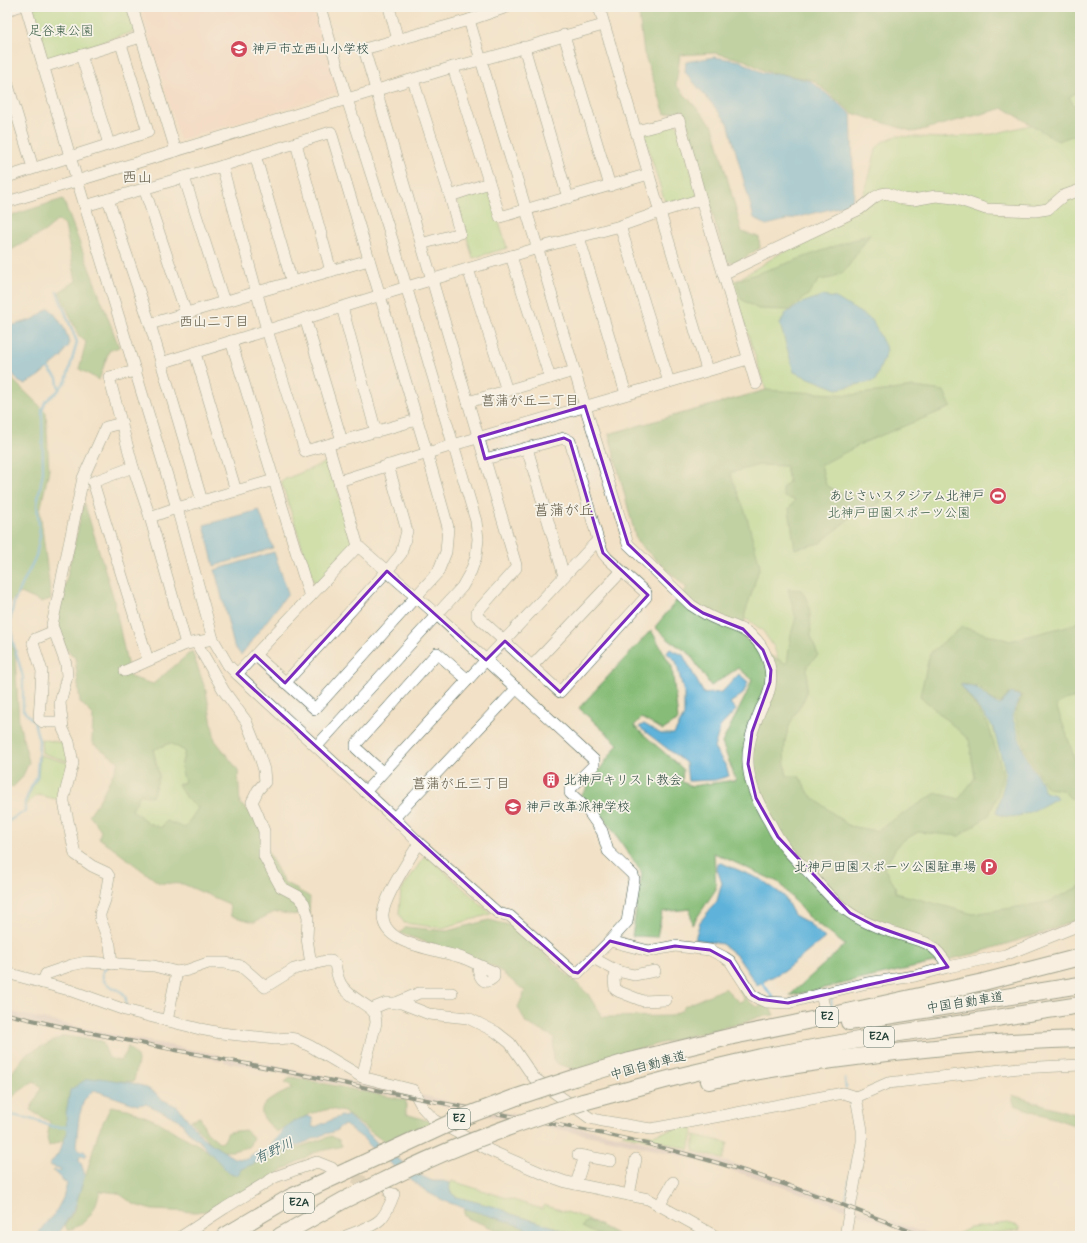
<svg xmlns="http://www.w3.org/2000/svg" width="1087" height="1243" font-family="Mynerve,'Klee One',sans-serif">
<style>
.built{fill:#f5d3c2}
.industrial{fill:#d1c0bd}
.green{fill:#a8dc8b;stroke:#648c60}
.forest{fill:#86bc77;stroke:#527c56;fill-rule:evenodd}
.water{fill:#5fb2da;stroke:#3f7887}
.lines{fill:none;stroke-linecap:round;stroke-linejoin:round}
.stream{stroke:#5fb2da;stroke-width:2.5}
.minor-tunnel{stroke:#c8c0a9;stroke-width:11;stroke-dasharray:11 5.5;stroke-linecap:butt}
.minor-casing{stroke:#3f564a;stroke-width:12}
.highway-casing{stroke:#3f564a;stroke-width:18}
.minor{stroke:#fff;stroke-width:11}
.highway{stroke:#fff;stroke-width:16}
.rail-casing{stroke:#1f3d34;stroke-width:4}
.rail{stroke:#f7f3e8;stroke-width:2.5;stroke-dasharray:8;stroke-linecap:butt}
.highway-bridge-casing{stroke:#3f564a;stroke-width:18;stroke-linecap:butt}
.highway-bridge{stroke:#fff;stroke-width:16}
.marked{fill:none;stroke:#7b2cbf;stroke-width:3;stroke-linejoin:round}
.labels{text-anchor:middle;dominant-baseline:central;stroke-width:3.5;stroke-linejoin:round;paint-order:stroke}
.shield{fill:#f7f3e8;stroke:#60746a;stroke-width:1}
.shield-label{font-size:12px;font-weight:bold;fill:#1f3d34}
.park-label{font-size:13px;fill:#3a5d45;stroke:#f7f3e8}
.poi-label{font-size:13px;fill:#1f3d34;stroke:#f7f3e8;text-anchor:start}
.street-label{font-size:13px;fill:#1f3d34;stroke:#f7f3e8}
.neighbourhood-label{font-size:14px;fill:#625b48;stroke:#f7f3e8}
.water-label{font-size:14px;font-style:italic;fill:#2f5a5e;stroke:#f7f3e8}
.quarter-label{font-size:15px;fill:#625b48;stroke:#f7f3e8}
</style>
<rect width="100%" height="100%" fill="#f7f3e8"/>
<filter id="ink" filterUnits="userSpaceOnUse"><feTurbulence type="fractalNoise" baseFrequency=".025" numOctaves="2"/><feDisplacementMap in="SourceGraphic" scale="8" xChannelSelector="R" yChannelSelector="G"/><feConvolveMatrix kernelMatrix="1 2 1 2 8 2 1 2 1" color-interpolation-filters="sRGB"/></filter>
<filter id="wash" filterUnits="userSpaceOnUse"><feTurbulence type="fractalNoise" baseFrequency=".012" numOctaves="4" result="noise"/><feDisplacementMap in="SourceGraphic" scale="16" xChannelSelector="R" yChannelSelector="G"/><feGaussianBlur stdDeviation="0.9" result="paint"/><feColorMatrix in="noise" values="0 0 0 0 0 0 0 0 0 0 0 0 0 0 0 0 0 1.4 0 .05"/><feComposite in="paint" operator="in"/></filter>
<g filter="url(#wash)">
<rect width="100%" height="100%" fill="#f2e1c6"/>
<polygon class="built" points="140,7 313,7 339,92 180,140"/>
<g class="industrial">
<polygon points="7,1011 122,1036 122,1042 65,1032 7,1018"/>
<polygon points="127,1037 221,1055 221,1061 128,1042"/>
<polygon points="224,1056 411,1093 415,1100 224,1062"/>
<polygon points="420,1095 661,1144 727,1162 791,1182 849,1204 847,1210 766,1181 687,1157 616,1141 460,1110 424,1101"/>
<polygon points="854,1206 912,1228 932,1236 913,1236 853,1212"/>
</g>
<g class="green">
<polygon points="29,7 129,7 136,31 44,60"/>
<polygon points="1080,65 1080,918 1048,931 973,954 783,823 780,664 774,647 763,631 750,621 735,615 687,588 637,542 609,434 766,390 730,278 736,281 851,209 862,198 869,178 876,149 882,142 896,136 940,138 993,134 1059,118"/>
<polygon points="674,124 679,126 698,197 669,204 665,202 644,135 645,132"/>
<polygon points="485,191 490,193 507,248 473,258 457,203 459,199"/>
<polygon points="329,461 354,545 318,582 314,583 281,481"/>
<polygon points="41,739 67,744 70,762 42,753"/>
<polygon points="170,743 185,751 181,767 185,782 178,784 186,798 199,808 185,828 166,821 161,828 148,823 132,810 140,794 152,796 159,776 153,749"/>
<polygon points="40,755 71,764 60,800 38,795 31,800 26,806 25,804 33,786 38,777"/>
<polygon points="426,854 491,914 442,928 404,923 399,913 401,891"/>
<path d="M691 1124 693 1134 689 1150 664 1142 622 1134C628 1130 639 1135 647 1135 661 1134 676 1128 691 1124Z"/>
<polygon points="695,1135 728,1143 723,1159 693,1151"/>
<polygon points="452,1181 542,1209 544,1205 586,1218 586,1219 594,1222 585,1222 594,1233 600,1236 577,1236 551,1226 511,1214 502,1209 457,1197 452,1194 449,1189 450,1183"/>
<polygon points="1008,1223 1018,1226 1020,1230 1003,1233 994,1232 980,1236 953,1236 970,1228"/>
</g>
<g class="forest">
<polygon points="638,7 1080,7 1080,90 1069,97 1080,115 1080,133 1058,141 1004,108 914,132 852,113 813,80 765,71 744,60 715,53 680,55 676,85 713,126 742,232 759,237 760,248 736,263 726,261 683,110 665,114 644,53"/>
<polygon points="63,199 119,347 109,351 99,380 79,369 86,342 79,336 59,292 76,281 65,226 58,220 45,231 11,250 7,250 7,217"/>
<polygon points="870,234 845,271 832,278 819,280 808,295 789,310 758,309 741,299 736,281"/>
<polygon points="7,372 14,381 46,412 49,470 40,511 51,599 41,602 21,593 7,604"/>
<path d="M914 387 944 391 951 407 865 442 821 465 826 485 844 495 868 494 881 495 880 503 851 517 820 543 795 549 789 509 795 500 784 497 782 488 789 482 786 466 759 465 730 473 746 514 760 566 745 614 743 637 761 651 787 664 791 634 796 618 788 589 801 590 807 600 810 614 811 636 818 655 807 666C807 671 807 694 805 697 801 706 794 714 790 724 783 741 783 759 787 776H799L810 795 849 826 876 831 936 793 959 799 975 778 969 740 920 696 930 653 962 627 1010 641 1075 624 1080 618V697L1067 699 1056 705C1067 736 1080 766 1080 800L1070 798 1062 790 1047 788 1028 757 1015 716 1022 696 1011 691 1001 703 991 699 978 686 960 684 988 724 1003 774 998 794 989 815 959 836 918 832 899 843 884 868 895 886 896 893 973 914 1049 902 1080 886V918L1048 931 973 954 789 996 845 945 807 916 780 883 714 853 716 889 692 925 690 909 662 912 657 937 632 936 642 873 605 819 581 796 618 744 579 708 651 630 672 667 678 720 663 730 641 718 634 726 683 769 682 782 692 786 736 780 722 743 746 695 752 679 738 668 711 686 689 653 669 640 655 627 687 588 637 542 609 434 766 390 852 395Z"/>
<path d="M84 502 113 596 130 677 153 684 192 651 206 691 215 740 238 770 240 804 258 817 268 852 284 882 310 897 309 915H296L275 912 254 922 231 916 229 904 183 884 159 883 99 838 101 830 89 815 100 799 119 762 92 743 93 715 80 702 75 658 65 648 57 621ZM170 743 185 751 181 767 185 782 178 785 186 798 198 808 185 828 166 821 161 828 148 823 132 810 140 794 152 797 159 776 153 750Z"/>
<polygon points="7,627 15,655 19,723 29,762 22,778 13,787 7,788"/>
<polygon points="489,920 517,927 588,994 602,1017 671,1016 682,1010 685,1006 725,988 739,1002 744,1000 738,988 734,975 749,1002 758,1007 761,1004 770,1007 774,1015 758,1017 746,1022 650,1046 576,1070 558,1064 553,1060 554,1037 526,1023 518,1007 525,991 495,967 400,933 406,927 447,931"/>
<polygon points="64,1036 102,1041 109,1058 120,1061 126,1053 128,1046 137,1057 138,1061 134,1081 86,1082 70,1138 49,1146 47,1138 50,1122 30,1110 36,1099 41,1087 34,1081 17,1093 7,1103 7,1079 26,1054"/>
<path d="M291 1077 406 1100V1114L433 1122 387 1144 344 1112 330 1109 312 1113 276 1132C272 1127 264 1120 262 1114 258 1102 282 1094 291 1089V1085L285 1082Z"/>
<polygon points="1012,1095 1080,1116 1080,1127 1014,1105"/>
<path d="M111 1106 127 1109 159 1122 178 1134 199 1145 227 1166 257 1162 331 1136 339 1140 342 1146 313 1153 276 1174 215 1210 195 1212 152 1210 135 1205 118 1193 100 1191C94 1213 90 1221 68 1231L65 1225 76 1208 78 1184 86 1175 98 1133Z"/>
<polygon points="200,1117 206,1131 219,1142 224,1141 228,1132 245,1130 253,1137 249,1147 232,1151 219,1151 198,1130 191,1120"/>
<polygon points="465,1208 511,1220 549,1236 517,1236 507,1235 485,1225 467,1218 464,1214"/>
<polygon points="585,1222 594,1222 620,1236 600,1236 582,1227"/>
</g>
<g class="water">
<polygon points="714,57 740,61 763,73 781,74 811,81 851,114 854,193 851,204 766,225 754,218 728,123 685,72 686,62"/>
<polygon points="822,296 836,298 872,320 887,350 875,381 837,389 794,372 780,324 785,314 802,303"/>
<path d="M49 308C57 315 70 335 69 346L65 350 61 358H60L35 379 24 384 19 382 7 366V327L34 319Z"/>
<polygon points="259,510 273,548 214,566 204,525"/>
<polygon points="274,552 288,593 241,655 234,646 215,570"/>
<polygon points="670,649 683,655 704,694 722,692 739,674 748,682 743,694 730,703 736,710 720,727 714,748 726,766 729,776 715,780 688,781 686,763 639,727 644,724 661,734 674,734 684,716 684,693 676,661 667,653"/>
<path d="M960 684 977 688 992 701 1000 705 1011 693 1020 696 1012 716 1026 758 1040 780 1045 792 1055 795 1057 798C1038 808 1016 824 996 813L1005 781V770L993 727Z"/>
<polygon points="719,862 762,880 784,896 794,915 807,922 825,938 785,970 757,985 737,956 722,944 695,939 700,922 717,901 722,883 717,869"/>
<path d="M100 1078 132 1083 143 1086 156 1093 161 1099 178 1107 202 1137 218 1148 234 1158 241 1159H247L254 1153 265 1151 284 1129 294 1121 308 1116 312 1118 313 1122 312 1127H315L341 1116 344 1117 346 1116H348L368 1133 380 1146 422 1176 432 1181H443L450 1183C449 1190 450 1194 457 1197L502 1209 511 1214 551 1226 577 1236C567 1236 556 1237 546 1236 535 1235 524 1227 514 1224 485 1213 454 1208 427 1192L372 1149 364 1139 345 1125 341 1126 336 1131 325 1134 241 1169 238 1175 229 1173 199 1141 191 1135 178 1119 146 1104 137 1105 94 1090 84 1100 79 1117 76 1146 79 1151 84 1150 87 1154 85 1157 80 1155 79 1161 81 1163 85 1175 75 1207 63 1227 56 1236H37L44 1225 55 1213 63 1198 67 1184 53 1171 55 1170 60 1171 61 1169 49 1165 58 1154 67 1133 66 1114 70 1090 85 1080Z"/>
</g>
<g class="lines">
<g class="stream">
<polyline points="57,292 77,342 66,381 59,389"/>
<polyline points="7,822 25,811 25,802 33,783 37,777 39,741 34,722 23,710 23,677 13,642 10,622 14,602 36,556 40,536 37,504 43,472 42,410 45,402 59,390 57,378 48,368"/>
<path d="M107 967 104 970 102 974C103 976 103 979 104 981 113 992 128 987 126 1006"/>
<polyline points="762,982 773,998"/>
<polyline points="831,997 832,1010"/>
<polyline points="845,1079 846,1088"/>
<polyline points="850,1100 853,1113"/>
<polyline points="7,1114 35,1120 54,1127 69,1127"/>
<polyline points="846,1198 854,1157"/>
</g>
</g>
</g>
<g filter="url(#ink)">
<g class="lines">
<polyline class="minor-tunnel" points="339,1171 390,1193"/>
<g class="minor-casing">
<g id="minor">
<path d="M26 7 77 180 177 508 213 639 228 665 237 674 394 818 419 843C410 858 384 897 383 914 381 947 441 949 463 958 473 962 483 967 494 972V977C483 988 478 975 478 965"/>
<polyline points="132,7 176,151"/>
<polyline points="389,7 398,40"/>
<polyline points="599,7 707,370"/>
<polyline points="7,10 17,7"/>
<path d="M469 20 585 406 628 544 691 605C700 611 708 616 718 620 738 628 753 630 764 651 771 665 773 680 768 695 766 701 762 706 760 711 755 723 751 734 749 746 744 774 756 800 770 823 775 833 781 843 788 851 795 859 804 867 811 875 823 889 835 903 850 913 873 929 901 934 926 943 937 949 943 956 948 967L915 976 867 983 821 994 825 1011"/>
<polyline points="564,35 610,186"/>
<polyline points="524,47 568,198"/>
<polyline points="81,55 109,144"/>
<polyline points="43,67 141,37"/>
<polyline points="453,67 500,217 649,174"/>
<polyline points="413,80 450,196 460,233 421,244"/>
<polyline points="7,82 33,168"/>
<polyline points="636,131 679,120 701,199 756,384"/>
<polyline points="296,143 331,271"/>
<polyline points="255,155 292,282"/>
<polyline points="222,166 267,330 305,451 417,420"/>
<polyline points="7,177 148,132 121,44"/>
<polyline points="184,177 224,302"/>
<polyline points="144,188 186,313"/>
<polyline points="450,196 489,183"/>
<polyline points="108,199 150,324 202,501"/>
<path d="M7 202 453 67C504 55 554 38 604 25"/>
<polyline points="85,206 222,166 331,132 427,453 448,527 446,552 438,572 315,709 255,655"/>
<polyline points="620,226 669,382"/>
<polyline points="579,237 626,394"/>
<polyline points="511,256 550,378"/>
<polyline points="468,269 507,391"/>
<polyline points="723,274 860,209 875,197 881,194 887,193 903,199 913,200 936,196 954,198 986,209 1035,211 1048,209 1063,196 1080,190"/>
<polyline points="342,307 376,432"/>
<polyline points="305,318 342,441"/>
<polyline points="150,324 257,292 369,260"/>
<polyline points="231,341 310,597"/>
<polyline points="195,353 236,491"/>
<polyline points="161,363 407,287 538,248 620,226 660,212 701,199"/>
<polyline points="136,371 109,377 133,467 150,517 186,644"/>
<polyline points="468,402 574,371"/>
<polyline points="328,445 358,546"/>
<polyline points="527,448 564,576"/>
<polyline points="485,459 564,438 570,441 598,540"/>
<polyline points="133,467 93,482 148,660"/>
<polyline points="339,481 453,445 748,359"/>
<polyline points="150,517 173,509 202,501 274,480"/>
<polyline points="54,631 35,639 33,643 42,671 39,719 43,722 62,722"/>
<polyline points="196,642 224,691 246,721 258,751 264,770 265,782 258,790 252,802 257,813 264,831 264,856 281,887 298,896 304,903 308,917 307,938 310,958 313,964"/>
<polyline points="532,666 621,572"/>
<polyline points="125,671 186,644 213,639"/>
<polyline points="237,674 358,546 437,615 594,760 594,765 570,789 570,793 586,808 602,831 608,851 633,875 634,879 627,922 610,941 578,973 573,972 510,916 498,913 419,843"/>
<polyline points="285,683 387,571 401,554 407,531 388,465"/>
<polyline points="317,746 462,587 471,571 476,557 478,539 476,521 392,239 347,99 320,7"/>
<polyline points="382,772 356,748 356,744 437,653 468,680"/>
<polyline points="365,792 486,660 598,540 603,553 607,558 646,593 646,597 560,692 477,616 477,612 516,568 516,565 364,49 469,20 507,7"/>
<polyline points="394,818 517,688"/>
<polyline points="610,941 649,951 675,946 710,950 724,957 730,961 752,995 759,999 766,1002 788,1003 821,994"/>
<polyline points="593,958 617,971 634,975 655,971"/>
<polyline points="112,964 110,945 100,918 100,914 105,900 109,876 107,873 92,866 75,854 64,802 64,797 73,763 69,742 63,729 60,703 67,676 66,664 52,625 83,478 106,427 122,423"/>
<polyline points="948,967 1005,955 1080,925"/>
<polyline points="617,971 614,980 615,989 620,992 643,1001 666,1000"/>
<polyline points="7,973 69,990 125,1010 200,1029 221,1033 275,1039 289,1038 295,1039 310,1046 362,1077 413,1090 423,1108 434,1120 491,1151 546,1175 566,1182 648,1199 715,1236"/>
<path d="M42 983 46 974 72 965 86 962 154 966 177 972 188 970 208 963H225L241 966 265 987 294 969 325 961H331L335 964C336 969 337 975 339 980 344 993 360 1001 371 1009"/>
<polyline points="396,1003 419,993 452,993"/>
<polyline points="167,1021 177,972"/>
<polyline points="362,1077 376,1023 375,1014 371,1009 386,1003 401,1003 429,1014 468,1018 496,1032 510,1043 534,1078 590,1118 602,1121 651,1129 843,1093 856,1097 862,1130 862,1142 845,1236"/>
<polyline points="856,1097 888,1083 1019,1068 1080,1065"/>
<polyline points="578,1155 611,1161"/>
<polyline points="576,1184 585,1156"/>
<polyline points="629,1195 636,1159"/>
<polyline points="659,1206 673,1182"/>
<polyline points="182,1236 225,1208 275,1177 317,1162 332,1168"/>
<path d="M346 1236C376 1223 382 1227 394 1194L390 1193"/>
</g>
</g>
<g class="highway-casing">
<g id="highway">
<polyline points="849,1022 1080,985"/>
<polyline points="574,1078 630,1061 733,1036 793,1024 983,982 1080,957"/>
<path d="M709 1081C758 1070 807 1063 856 1057 931 1047 1005 1041 1080 1039"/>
<polyline points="583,1102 680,1076 761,1057 893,1034 1080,1005"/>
<polyline points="225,1236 289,1198 349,1170"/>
<polyline points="280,1236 344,1200 379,1183"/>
</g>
</g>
<use href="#minor" class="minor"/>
<use href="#highway" class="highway"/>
<g class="rail-casing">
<path id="rail" d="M7 1014C88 1034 171 1049 253 1065 321 1078 389 1093 458 1106 529 1120 601 1131 671 1150 757 1172 840 1203 922 1236"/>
</g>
<use href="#rail" class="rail"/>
<g class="highway-bridge-casing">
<g id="highway-bridge">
<polyline points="349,1170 461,1118 514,1098 574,1078"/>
<path d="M379 1183C444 1150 513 1124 583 1102"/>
</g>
</g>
<use href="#highway-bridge" class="highway-bridge"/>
</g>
</g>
<path d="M0 0H1087V1243H0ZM585 406 628 544 691 605 703 613 743 629 763 650 771 670 770 682 752 732 748 764 756 798 778 837 850 913 875 926 934 947 948 967 788 1003 759 999 752 995 730 961 710 950 675 946 649 951 610 941 578 973 573 972 510 916 498 913 237 674 255 655 285 683 387 571 486 660 505 641 560 692 648 595 603 553 570 441 564 438 485 459 479 437Z" fill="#f2e1c6" fill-opacity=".55" fill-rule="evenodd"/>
<path class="marked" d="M585 406 628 544 691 605 703 613 743 629 763 650 771 670 770 682 752 732 748 764 756 798 778 837 850 913 875 926 934 947 948 967 788 1003 759 999 752 995 730 961 710 950 675 946 649 951 610 941 578 973 573 972 510 916 498 913 237 674 255 655 285 683 387 571 486 660 505 641 560 692 648 595 603 553 570 441 564 438 485 459 479 437Z"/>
<defs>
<g id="school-disc" transform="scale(0.9)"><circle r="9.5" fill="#d1495b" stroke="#f7f3e8"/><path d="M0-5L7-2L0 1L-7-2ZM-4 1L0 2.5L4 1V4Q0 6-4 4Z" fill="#fff"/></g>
<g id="stadium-disc" transform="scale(0.9)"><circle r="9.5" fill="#d1495b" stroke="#f7f3e8"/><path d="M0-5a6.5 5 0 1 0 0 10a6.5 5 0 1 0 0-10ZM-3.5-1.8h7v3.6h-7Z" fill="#fff"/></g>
<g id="building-disc" transform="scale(0.9)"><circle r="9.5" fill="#d1495b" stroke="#f7f3e8"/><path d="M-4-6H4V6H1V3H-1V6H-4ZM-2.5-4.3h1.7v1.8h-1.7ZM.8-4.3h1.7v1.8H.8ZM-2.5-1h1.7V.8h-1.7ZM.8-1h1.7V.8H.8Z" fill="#fff"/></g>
<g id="parking-disc" transform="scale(0.9)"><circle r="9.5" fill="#d1495b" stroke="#f7f3e8"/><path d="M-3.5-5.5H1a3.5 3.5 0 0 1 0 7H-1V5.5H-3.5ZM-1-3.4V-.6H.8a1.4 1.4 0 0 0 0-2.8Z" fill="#fff"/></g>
</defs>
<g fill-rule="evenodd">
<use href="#school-disc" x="239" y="49"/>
<use href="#stadium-disc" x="998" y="496"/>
<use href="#building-disc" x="551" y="780"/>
<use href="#school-disc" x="513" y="807"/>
<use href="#parking-disc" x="989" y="867"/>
</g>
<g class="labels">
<g class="shield">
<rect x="816" y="1007" width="22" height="20" rx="3"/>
<rect x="864" y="1027" width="30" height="20" rx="3"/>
<rect x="448" y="1109" width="22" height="20" rx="3"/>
<rect x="284" y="1193" width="30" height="20" rx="3"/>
</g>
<g class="shield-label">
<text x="827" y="1017">E2</text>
<text x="879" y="1037">E2A</text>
<text x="459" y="1119">E2</text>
<text x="299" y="1203">E2A</text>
</g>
<g class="park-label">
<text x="61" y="31">足谷東公園</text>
<text x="899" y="513">北神戸田園スポーツ公園</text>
</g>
<g class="poi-label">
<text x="252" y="49">神戸市立西山小学校</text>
<text x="985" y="496" text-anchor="end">あじさいスタジアム北神戸</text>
<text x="564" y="780">北神戸キリスト教会</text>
<text x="526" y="807">神戸改革派神学校</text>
<text x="976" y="867" text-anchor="end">北神戸田園スポーツ公園駐車場</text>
</g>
<g class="street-label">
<text transform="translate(965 1003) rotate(-9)">中国自動車道</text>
<text transform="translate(648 1066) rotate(-15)">中国自動車道</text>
</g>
<g class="neighbourhood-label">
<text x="214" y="322">西山二丁目</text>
<text x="530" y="401">菖蒲が丘二丁目</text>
<text x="461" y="784">菖蒲が丘三丁目</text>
</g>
<g class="water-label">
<text transform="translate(274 1151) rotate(-25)">有野川</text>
</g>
<g class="quarter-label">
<text x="137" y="178">西山</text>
<text x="564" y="511">菖蒲が丘</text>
</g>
</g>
<rect width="1087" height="1243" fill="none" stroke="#f7f3e8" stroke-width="24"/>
</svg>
